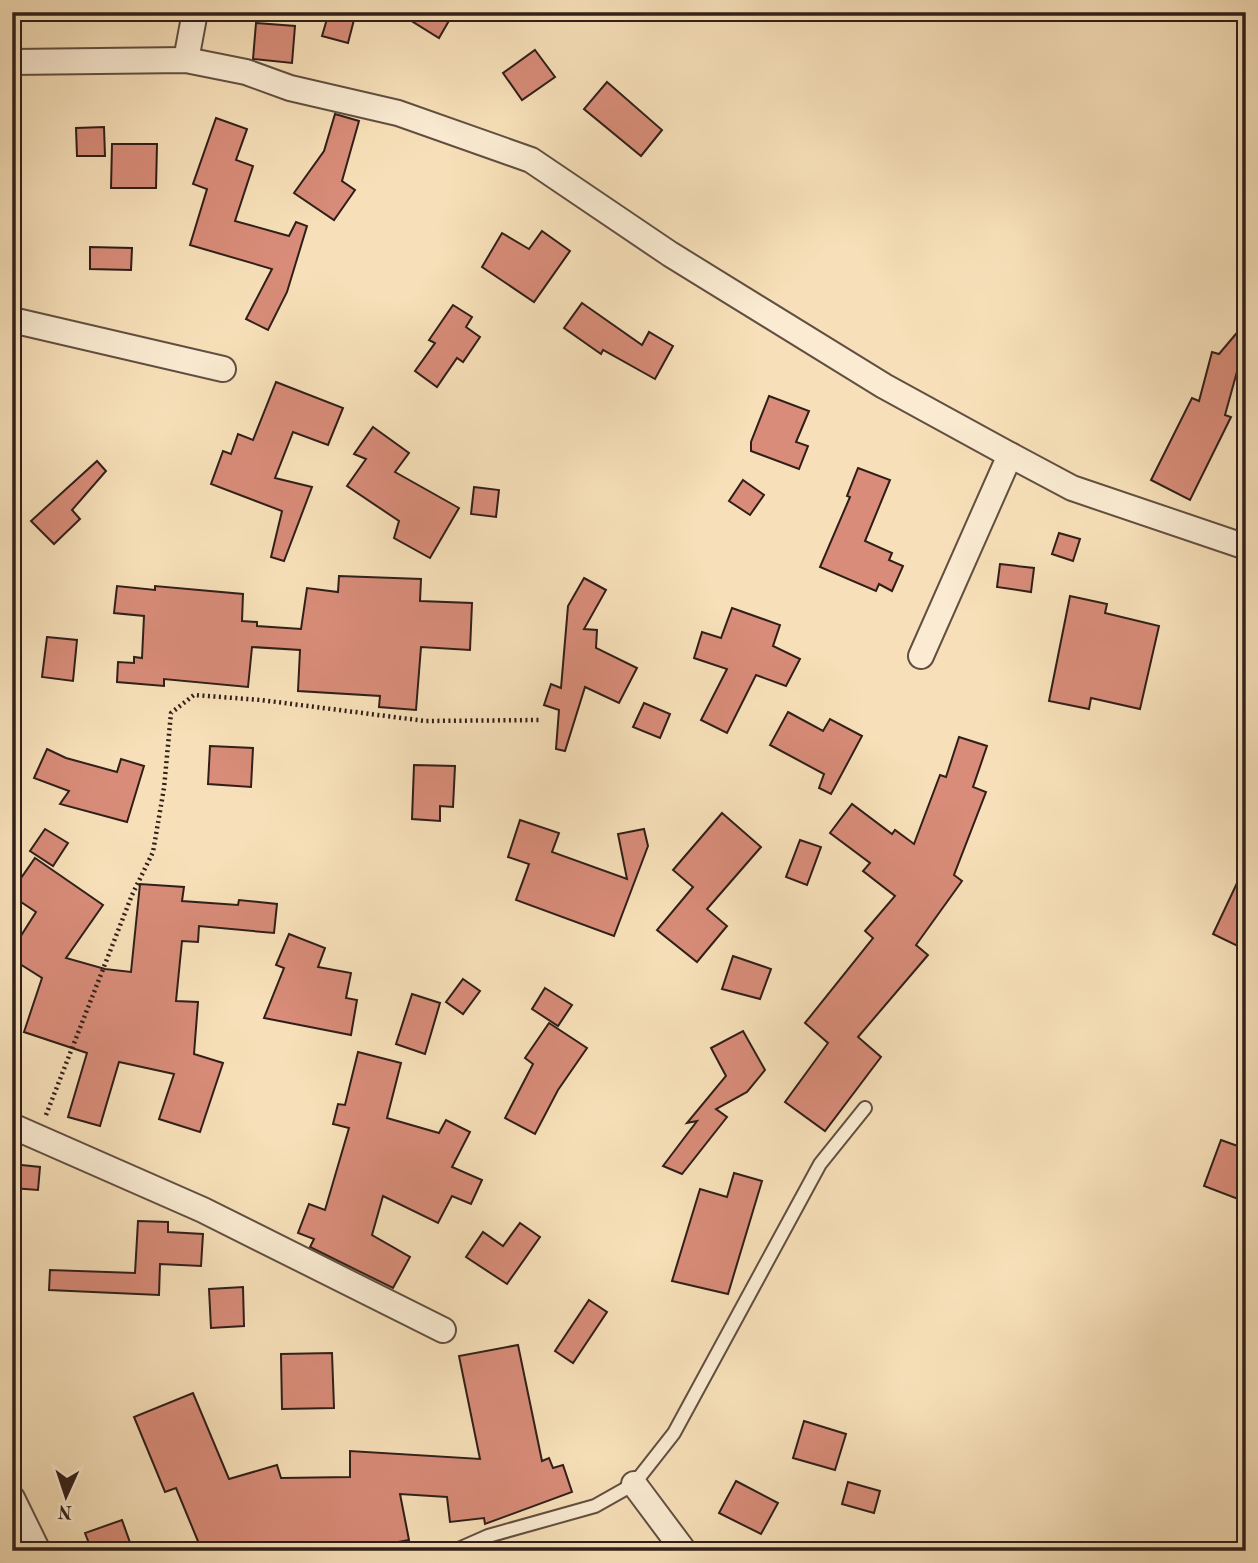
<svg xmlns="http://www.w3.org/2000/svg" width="1258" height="1563" font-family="'Old Standard TT',serif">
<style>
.building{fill:#d88c79;stroke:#301f19;stroke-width:2}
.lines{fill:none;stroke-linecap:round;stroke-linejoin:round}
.service-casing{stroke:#624f41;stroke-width:16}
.minor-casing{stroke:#624f41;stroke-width:28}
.path{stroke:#301f19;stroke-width:4.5;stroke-dasharray:2 3.5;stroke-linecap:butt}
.service{stroke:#faebd2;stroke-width:12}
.minor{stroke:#faebd2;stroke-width:24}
</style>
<rect width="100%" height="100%" fill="#f7e0b9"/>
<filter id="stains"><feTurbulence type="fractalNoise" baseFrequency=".00286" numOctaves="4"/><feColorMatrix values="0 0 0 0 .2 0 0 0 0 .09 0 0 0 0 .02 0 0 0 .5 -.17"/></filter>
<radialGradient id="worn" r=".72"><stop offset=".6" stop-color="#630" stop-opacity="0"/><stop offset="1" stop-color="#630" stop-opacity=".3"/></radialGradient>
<g class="building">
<polygon points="329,12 356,12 348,43 322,36"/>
<polygon points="397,12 454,12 439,38"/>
<polygon points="256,23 295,26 292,63 253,59"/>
<polygon points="535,50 555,77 522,100 503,73"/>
<polygon points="607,82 662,130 641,156 584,109"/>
<polygon points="335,114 359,121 342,181 355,190 334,220 294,193 324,151"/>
<polygon points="216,118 247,129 236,160 253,166 235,221 289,236 296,222 307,226 287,292 268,330 246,319 272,269 190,245 207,189 193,184"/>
<polygon points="104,127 105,156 77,156 76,128"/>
<polygon points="112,144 157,144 156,188 111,188"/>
<polygon points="542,231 570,251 534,302 482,267 502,233 529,249"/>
<polygon points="90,247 132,248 131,270 90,269"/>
<polygon points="582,303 642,345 649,332 673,346 655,379 603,350 601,354 564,328"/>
<polygon points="453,305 472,317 466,327 480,337 463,362 457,358 437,387 415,371 435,343 429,340"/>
<polygon points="1246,322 1246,339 1225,415 1231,417 1190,500 1151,480 1192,398 1199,401 1212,352 1219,354"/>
<polygon points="276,382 343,408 328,445 293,432 275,478 312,487 284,561 271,557 282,511 211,484 223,451 231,454 238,434 253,440"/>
<polygon points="769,396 809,411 796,442 808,446 799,469 751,451 751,442"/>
<polygon points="373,427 409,453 395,472 459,508 430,558 394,538 399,521 347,486 366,459 354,454"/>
<polygon points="97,461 106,471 72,510 80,519 54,544 31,521"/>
<polygon points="858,468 890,480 865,541 892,553 889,560 903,566 892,591 879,584 876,591 820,567 850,497 847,496"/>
<polygon points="743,480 764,495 750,515 729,501"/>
<polygon points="474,487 499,490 496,517 471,514"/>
<polygon points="1059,533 1080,539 1073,561 1052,554"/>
<polygon points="1000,564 1034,568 1031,592 997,587"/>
<polygon points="339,576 421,579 420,601 472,603 470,650 421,647 416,710 379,707 380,696 298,691 300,650 252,647 248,687 164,679 164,686 117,682 118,662 134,663 134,657 142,658 144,616 114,613 117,586 155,590 155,586 243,594 242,621 257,622 257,626 301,629 307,588 338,592"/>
<polygon points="584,578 606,590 584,629 597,630 596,648 637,668 619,703 585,687 565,751 556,749 559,710 544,705 551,684 561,688 568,606"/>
<polygon points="1070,596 1107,604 1105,613 1159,626 1140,709 1091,698 1089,709 1049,701"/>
<polygon points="732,608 780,625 773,646 800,659 786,686 756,675 727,733 701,720 727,669 694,658 702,632 721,638"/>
<polygon points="47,637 77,640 73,681 42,677"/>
<polygon points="644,703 670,714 660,738 633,727"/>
<polygon points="788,712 823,731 830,719 862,736 831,794 819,788 824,774 770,745"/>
<polygon points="959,737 987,746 973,787 986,792 954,875 962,881 916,945 928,955 858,1037 881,1057 825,1131 785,1102 828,1043 805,1023 873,938 865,931 895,896 863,871 870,863 830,833 852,804 892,834 895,830 914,844 940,775 946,777"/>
<polygon points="210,746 253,748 251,787 208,784"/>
<polygon points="47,749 66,758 117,772 121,759 144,766 127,822 60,804 69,791 34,778"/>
<polygon points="414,765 455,766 453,807 440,806 440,821 412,819"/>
<polygon points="722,813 761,847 707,909 727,926 697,962 657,930 693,887 673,870"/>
<polygon points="520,820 559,833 552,852 627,879 618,834 644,829 648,846 614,936 516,900 529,864 508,857"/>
<polygon points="45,829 68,843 53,866 30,851"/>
<polygon points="800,840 821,847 807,885 786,877"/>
<polygon points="35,858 103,905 66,958 105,969 131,972 140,884 184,887 182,901 238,905 239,900 277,904 274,933 199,926 198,942 182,941 176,1001 198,1002 194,1054 223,1063 200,1132 159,1119 174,1074 119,1062 100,1126 68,1117 87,1053 24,1032 42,978 12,959 12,950 36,912 12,896 12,891"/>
<polygon points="1246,864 1246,950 1213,934"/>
<polygon points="289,934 325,948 318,967 351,973 346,998 357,1000 351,1035 264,1018 284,968 276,965"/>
<polygon points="733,956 771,969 760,999 722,989"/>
<polygon points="463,979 480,991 463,1014 446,1002"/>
<polygon points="545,988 572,1005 558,1026 532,1009"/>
<polygon points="412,994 440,1003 425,1054 396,1044"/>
<polygon points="549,1023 587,1048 558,1090 535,1134 505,1118 533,1064 525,1058"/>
<polygon points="743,1031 765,1070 747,1092 716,1109 727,1117 682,1174 663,1166 697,1121 687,1123 726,1076 711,1048"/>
<polygon points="358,1052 401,1063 387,1118 439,1133 446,1120 470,1132 452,1167 482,1180 471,1204 452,1196 438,1223 383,1196 372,1235 410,1257 393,1288 310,1247 314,1239 298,1233 309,1204 325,1210 349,1128 333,1124 338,1104 345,1105"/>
<polygon points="1221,1140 1246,1149 1246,1202 1204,1186"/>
<polygon points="12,1164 40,1167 38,1190 12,1188"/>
<polygon points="734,1173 762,1181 728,1294 672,1281 700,1189 727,1197"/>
<polygon points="138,1221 168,1222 168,1232 203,1234 201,1266 160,1264 159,1295 49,1290 50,1270 135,1273"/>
<polygon points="520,1223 540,1237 507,1284 466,1257 483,1232 503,1246"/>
<polygon points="243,1287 244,1326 211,1328 209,1289"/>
<polygon points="589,1300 607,1312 573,1363 555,1351"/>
<polygon points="518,1345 542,1461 549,1458 553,1468 563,1465 572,1492 485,1524 484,1518 450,1522 447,1497 400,1494 409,1540 360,1549 360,1546 330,1551 202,1551 176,1488 165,1492 134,1417 193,1393 229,1479 277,1465 281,1478 350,1477 350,1451 480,1459 459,1356"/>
<polygon points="332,1353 334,1408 282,1409 281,1354"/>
<polygon points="804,1421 846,1434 835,1470 793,1458"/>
<polygon points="736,1481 778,1503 761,1534 719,1513"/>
<polygon points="848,1482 880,1491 874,1513 842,1504"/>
<polygon points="122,1520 133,1551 92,1551 85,1533"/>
</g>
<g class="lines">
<g class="service-casing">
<polyline id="service" points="454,1551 488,1536 595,1506 634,1484 674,1433 820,1164 865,1108"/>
</g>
<g class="minor-casing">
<g id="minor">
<polyline points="186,60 195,12"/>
<polyline points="12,62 186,60 246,72 290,88 398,113 531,160 670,254 884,386 1010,455 1072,488 1246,547"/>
<polyline points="12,320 223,369"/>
<polyline points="921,656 1010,455"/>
<polyline points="12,1126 203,1210 443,1330"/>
<polyline points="634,1484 684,1551"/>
<polyline points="12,1498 38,1551"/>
</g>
</g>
<polyline class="path" points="46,1115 132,895 153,852 164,788 171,713 194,695 261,700 425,721 540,720"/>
<use href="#service" class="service"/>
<use href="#minor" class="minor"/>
</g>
<rect width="1258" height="1563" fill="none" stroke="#f7e0b9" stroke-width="42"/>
<rect x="14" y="14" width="1230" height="1535" fill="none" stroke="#301f19" stroke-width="3.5"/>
<rect x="21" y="21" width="1216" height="1521" fill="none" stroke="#301f19" stroke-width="2"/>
<g transform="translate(66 1496) rotate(183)" stroke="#faebd2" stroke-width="5" paint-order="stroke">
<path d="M0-5L12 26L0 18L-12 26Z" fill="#301f19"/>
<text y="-10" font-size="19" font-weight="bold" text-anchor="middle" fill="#301f19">N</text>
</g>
<rect width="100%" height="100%" filter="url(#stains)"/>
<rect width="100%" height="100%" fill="url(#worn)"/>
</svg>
